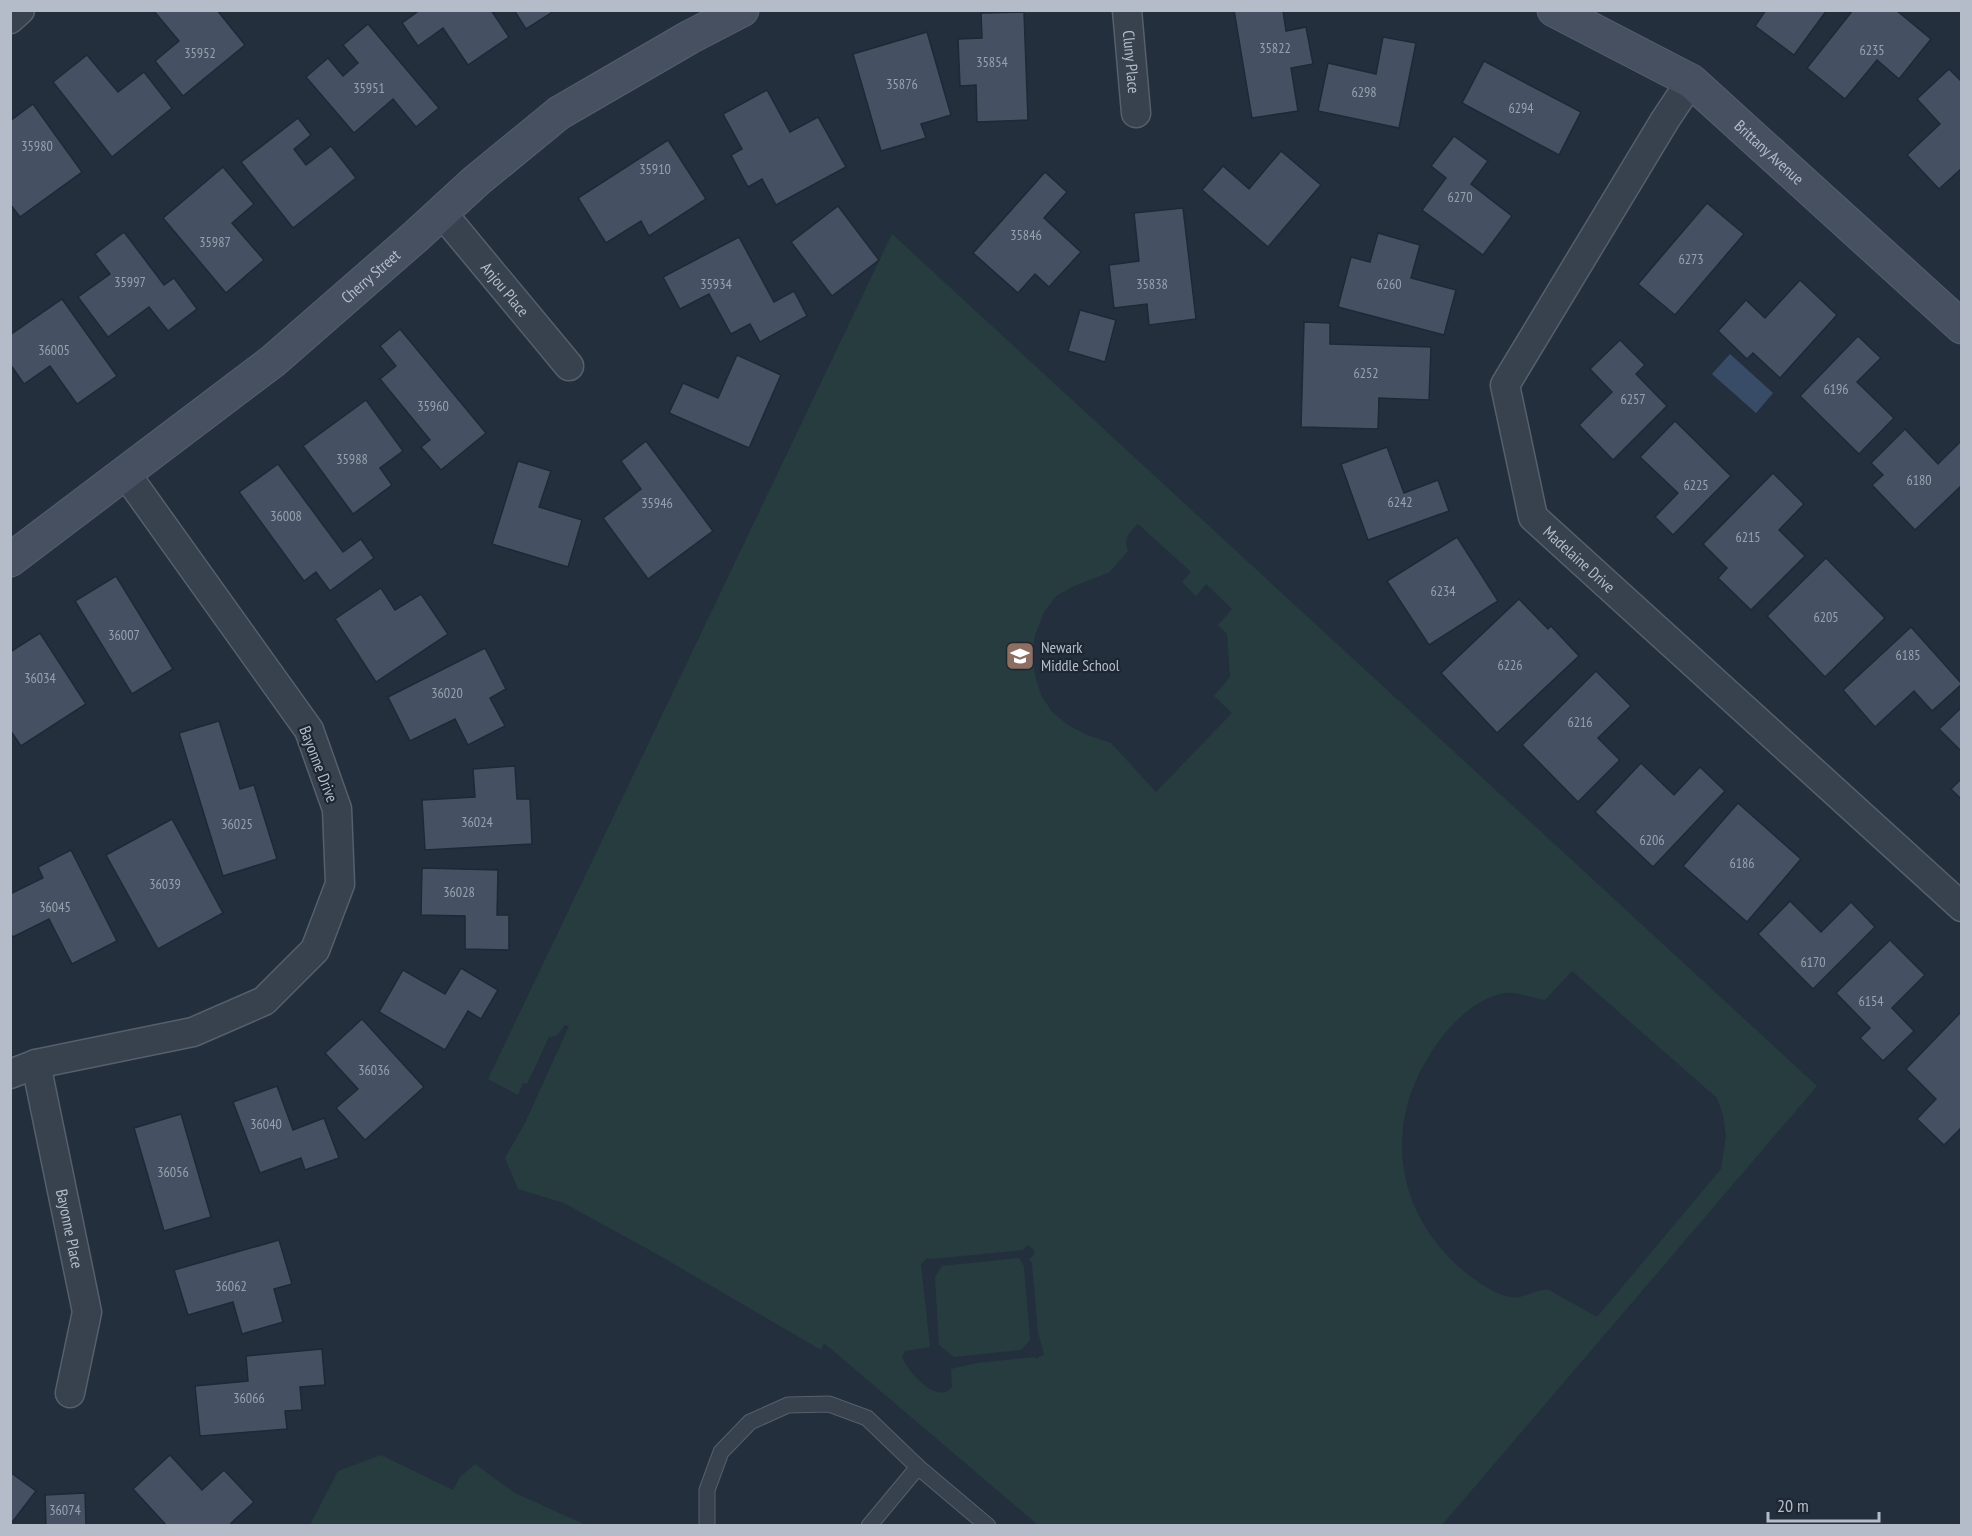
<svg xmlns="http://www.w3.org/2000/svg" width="1972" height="1536" font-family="'PT Sans Narrow',sans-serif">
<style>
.green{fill:#263c3f;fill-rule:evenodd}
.water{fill:#394c67}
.building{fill:#455162;stroke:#1f2835;stroke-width:1.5}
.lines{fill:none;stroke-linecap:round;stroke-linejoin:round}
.lane-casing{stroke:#565f6c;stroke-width:17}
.street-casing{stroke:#565f6c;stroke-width:31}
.secondary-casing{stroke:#565f6c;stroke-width:35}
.lane{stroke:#38414e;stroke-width:15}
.street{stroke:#38414e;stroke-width:28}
.secondary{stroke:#465061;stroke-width:33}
.labels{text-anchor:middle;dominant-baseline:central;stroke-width:4.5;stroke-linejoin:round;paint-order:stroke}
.number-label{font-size:14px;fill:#98a1af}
.street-label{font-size:16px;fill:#b4bcc9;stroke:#1d2633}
.poi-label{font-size:16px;fill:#b4bcc9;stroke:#1d2633;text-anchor:start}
</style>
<rect width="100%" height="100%" fill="#242f3e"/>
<g class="green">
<path d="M892 234 1817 1086 1442 1525H1038L824 1343 821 1350 662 1257 564 1203 518 1189 505 1158 525 1123 569 1026 565 1025 556 1036 549 1037 527 1084 523 1083 518 1095 488 1079ZM1138 524 1191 572 1182 582 1196 596 1206 584 1232 609 1218 625 1227 634 1230 677 1214 696 1232 713 1156 792 1111 743 1087 735 1068 725 1052 712 1041 695 1035 675 1032 655 1035 635 1044 612 1056 596 1072 587 1110 572 1128 551C1123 539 1129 532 1138 524ZM1572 971 1717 1098 1723 1115 1726 1136 1721 1169 1597 1317 1549 1290C1536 1288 1524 1300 1510 1297 1491 1293 1473 1279 1459 1267 1390 1205 1384 1115 1439 1041 1454 1020 1478 998 1504 993 1517 991 1532 998 1545 1000ZM1028 1245 1035 1251 1033 1256 1029 1259 1032 1263 1038 1333 1044 1354 1036 1359 1035 1357 977 1363 951 1369 952 1387C938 1406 906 1371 902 1356L905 1351 930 1347 921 1264 927 1258 932 1259 1023 1250Z"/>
<polygon points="1019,1258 1024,1266 1030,1340 1021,1350 954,1357 939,1345 935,1277 942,1266"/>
<polygon points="381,1455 453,1490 460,1477 475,1464 515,1493 586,1525 310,1525 338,1471"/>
</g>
<polygon class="water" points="1730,354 1773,393 1756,413 1712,374"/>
<g class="building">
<polygon points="153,10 217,10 245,45 183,96 155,61 179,41"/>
<polygon points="420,10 491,10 509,37 468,65 443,28 418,46 402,23"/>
<polygon points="514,10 556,10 526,29"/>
<polygon points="1234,10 1283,10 1286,31 1306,27 1313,64 1291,68 1298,111 1252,118"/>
<polygon points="1766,10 1827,10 1794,55 1755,26"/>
<polygon points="1853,10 1896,10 1931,39 1899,79 1877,60 1845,99 1807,68"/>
<polygon points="1024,12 1028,120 977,122 976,85 960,86 958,39 982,38 981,13"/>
<polygon points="368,24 439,108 416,127 393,99 354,133 306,77 328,58 343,76 358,63 343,45"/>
<polygon points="927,32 951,115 921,124 926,138 881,151 853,54"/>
<polygon points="1383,37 1416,43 1399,128 1318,111 1328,63 1376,74"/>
<polygon points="87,55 118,92 144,72 172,108 112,157 53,82"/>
<polygon points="1484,61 1581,112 1559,155 1462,103"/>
<polygon points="1949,69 1962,82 1962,168 1939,189 1907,155 1940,124 1917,99"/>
<polygon points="767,90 790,132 818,117 846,167 776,205 762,179 748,187 731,155 742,149 723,114"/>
<polygon points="33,104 82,172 20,217 10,204 10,121"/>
<polygon points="298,118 311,135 294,149 306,165 331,146 356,178 293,228 241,162"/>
<polygon points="1454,136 1488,161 1471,184 1512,216 1483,255 1422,210 1446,178 1431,166"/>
<polygon points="668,140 706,199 649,236 641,221 606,243 578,198"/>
<polygon points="1281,151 1321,185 1268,247 1202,190 1223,166 1249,189"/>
<polygon points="223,167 254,204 232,223 264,260 226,293 163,218"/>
<polygon points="1045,172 1067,192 1044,218 1081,252 1049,287 1035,274 1018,293 973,253"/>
<polygon points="1707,203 1744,234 1675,315 1638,284"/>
<polygon points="838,206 879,260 832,296 791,242"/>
<polygon points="1183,208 1196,319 1149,325 1147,304 1114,308 1109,265 1139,261 1134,213"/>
<polygon points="124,232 164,285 174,278 197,309 168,331 149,307 108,337 78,297 110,274 95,254"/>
<polygon points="1378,233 1420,245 1411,278 1456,290 1444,335 1338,307 1351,257 1370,262"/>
<polygon points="739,237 774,302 794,291 807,316 760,342 750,324 731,334 709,294 680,309 663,277"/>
<polygon points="1800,280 1837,315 1780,378 1753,353 1747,359 1718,331 1746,300 1765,318"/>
<polygon points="62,299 117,376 77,404 50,366 24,384 10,364 10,335"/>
<polygon points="1080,310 1116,320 1105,362 1068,351"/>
<polygon points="1304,322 1330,323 1330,344 1431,347 1429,400 1379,398 1378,429 1301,427"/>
<polygon points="400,329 486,433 441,470 421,447 430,440 380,379 396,366 380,346"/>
<polygon points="1858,336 1881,358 1857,382 1894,418 1859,454 1800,396"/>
<polygon points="1620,340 1645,365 1636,374 1667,406 1613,460 1579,425 1612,392 1590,369"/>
<polygon points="737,355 781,375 749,448 669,413 683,383 718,398"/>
<polygon points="366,400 403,451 380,468 392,485 353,514 303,446"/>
<polygon points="1675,421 1731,476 1673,535 1655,517 1678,493 1640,457"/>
<polygon points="1905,429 1938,464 1962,440 1962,485 1915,530 1872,485 1883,475 1871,463"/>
<polygon points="646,441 713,531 648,579 603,518 641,489 621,461"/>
<polygon points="1387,447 1404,493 1438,480 1449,511 1368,540 1341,464"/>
<polygon points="518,461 551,471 539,507 582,520 568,567 492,544"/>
<polygon points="278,464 343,552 361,539 374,558 330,591 316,572 304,581 239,492"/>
<polygon points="1773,473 1804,504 1779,530 1805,556 1751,610 1718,578 1727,568 1703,544"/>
<polygon points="1457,537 1498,601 1429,645 1387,581"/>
<polygon points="1826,558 1885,618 1825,677 1767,616"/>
<polygon points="116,576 173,669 132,694 75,601"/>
<polygon points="381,588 395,610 421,594 448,634 376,682 335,619"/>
<polygon points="1519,599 1548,629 1551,626 1579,656 1497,733 1441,673"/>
<polygon points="1911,627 1962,684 1932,711 1914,691 1875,727 1843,690"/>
<polygon points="40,633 86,704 21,746 10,730 10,652"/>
<polygon points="485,648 506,689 490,698 505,726 468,745 455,719 410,741 388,697"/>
<polygon points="1596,671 1631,706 1598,738 1620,760 1578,802 1522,745"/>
<polygon points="1962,707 1962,752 1939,729"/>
<polygon points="219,721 240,789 254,785 277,859 223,876 179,733"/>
<polygon points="1641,763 1674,795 1700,767 1725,791 1653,867 1595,812"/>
<polygon points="515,766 517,799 530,799 532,844 425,850 422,800 475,797 473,769"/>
<polygon points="1962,778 1962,800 1951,789"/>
<polygon points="1738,803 1801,859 1747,922 1683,866"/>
<polygon points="172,819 223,913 158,949 106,855"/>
<polygon points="71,850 117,941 72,964 49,919 13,937 10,933 10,894 43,878 38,867"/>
<polygon points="422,868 498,870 497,915 509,915 509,950 465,949 465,916 421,915"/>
<polygon points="1790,901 1821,932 1851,902 1875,927 1813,989 1758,934"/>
<polygon points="1890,940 1925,975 1892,1008 1914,1031 1883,1061 1860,1038 1870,1028 1836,993"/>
<polygon points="461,968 498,990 481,1019 468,1011 445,1050 379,1012 403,970 445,994"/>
<polygon points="1961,1012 1962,1127 1944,1145 1917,1119 1936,1099 1906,1069"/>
<polygon points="362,1019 424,1087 365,1140 336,1108 358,1089 325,1053"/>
<polygon points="277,1086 293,1130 324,1118 339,1158 305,1170 301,1158 260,1173 233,1102"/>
<polygon points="181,1114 211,1217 164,1231 134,1128"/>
<polygon points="279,1240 292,1284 274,1289 283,1322 242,1334 233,1302 188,1315 174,1270"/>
<polygon points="322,1349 325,1385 300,1387 302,1410 285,1411 287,1429 200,1436 195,1386 248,1381 246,1356"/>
<polygon points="170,1455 202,1490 224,1470 254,1502 231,1523 233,1526 167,1526 133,1489"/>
<polygon points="10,1472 36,1491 10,1525"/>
<polygon points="85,1493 86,1526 46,1526 45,1495"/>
</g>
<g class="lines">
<g class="lane-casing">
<g id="lane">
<polyline points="707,1526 707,1490 721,1452 750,1422 788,1405 829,1404 867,1418 918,1467"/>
<polyline points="869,1526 918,1467 988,1526"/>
</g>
</g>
<g class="street-casing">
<g id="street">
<path id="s1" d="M1127 10 1136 113"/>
<polyline points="10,19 20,10"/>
<path id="s2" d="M1691 81 1665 120 1505 385 1533 517 1962 907"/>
<path id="s3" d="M442 213 569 366"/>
<path id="s4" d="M36 1064 87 1312 70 1393"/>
<polyline points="10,1074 36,1064 193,1032 264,1001 315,950 340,884 337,809 309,730 126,474"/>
</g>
</g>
<g class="secondary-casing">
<g id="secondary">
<path id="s5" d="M1554 10 1691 81 1962 327"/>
<path id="s6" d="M10 560 273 361 414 238 476 181 559 113 690 37 742 10"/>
</g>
</g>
<use href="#lane" class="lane"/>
<use href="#street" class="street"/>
<use href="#secondary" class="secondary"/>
</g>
<defs>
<g id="school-square" transform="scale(1.5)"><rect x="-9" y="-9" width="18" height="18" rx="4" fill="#8d6e63" stroke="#1d2633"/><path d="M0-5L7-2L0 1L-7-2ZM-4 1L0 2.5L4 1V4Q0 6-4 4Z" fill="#fff"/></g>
</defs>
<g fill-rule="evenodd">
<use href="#school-square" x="1020" y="656"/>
</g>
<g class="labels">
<g class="number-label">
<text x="1275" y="48">35822</text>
<text x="1872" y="50">6235</text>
<text x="200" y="53">35952</text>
<text x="992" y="62">35854</text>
<text x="902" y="84">35876</text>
<text x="369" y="88">35951</text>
<text x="1364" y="92">6298</text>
<text x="1521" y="108">6294</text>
<text x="37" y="146">35980</text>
<text x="655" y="169">35910</text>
<text x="1460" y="197">6270</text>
<text x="1026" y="235">35846</text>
<text x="215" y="242">35987</text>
<text x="1691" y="259">6273</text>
<text x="130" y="282">35997</text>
<text x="716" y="284">35934</text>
<text x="1152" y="284">35838</text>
<text x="1389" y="284">6260</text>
<text x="54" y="350">36005</text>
<text x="1366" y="373">6252</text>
<text x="1836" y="389">6196</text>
<text x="1633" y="399">6257</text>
<text x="433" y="406">35960</text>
<text x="352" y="459">35988</text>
<text x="1919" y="480">6180</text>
<text x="1696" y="485">6225</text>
<text x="1400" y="502">6242</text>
<text x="657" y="503">35946</text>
<text x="286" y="516">36008</text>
<text x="1748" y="537">6215</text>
<text x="1443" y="591">6234</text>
<text x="1826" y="617">6205</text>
<text x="124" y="635">36007</text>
<text x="1908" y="655">6185</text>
<text x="1510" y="665">6226</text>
<text x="40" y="678">36034</text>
<text x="447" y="693">36020</text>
<text x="1580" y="722">6216</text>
<text x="477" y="822">36024</text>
<text x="237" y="824">36025</text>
<text x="1652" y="840">6206</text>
<text x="1742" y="863">6186</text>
<text x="165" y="884">36039</text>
<text x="459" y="892">36028</text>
<text x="55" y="907">36045</text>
<text x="1813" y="962">6170</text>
<text x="1871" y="1001">6154</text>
<text x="374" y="1070">36036</text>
<text x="266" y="1124">36040</text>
<text x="173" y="1172">36056</text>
<text x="231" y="1286">36062</text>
<text x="249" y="1398">36066</text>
<text x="65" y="1510">36074</text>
</g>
<g class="street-label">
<text stroke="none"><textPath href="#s1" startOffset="52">Cluny Place</textPath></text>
<text stroke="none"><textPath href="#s5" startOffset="260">Brittany Avenue</textPath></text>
<text stroke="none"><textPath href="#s6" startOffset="459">Cherry Street</textPath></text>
<text stroke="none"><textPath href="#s3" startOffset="99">Anjou Place</textPath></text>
<text stroke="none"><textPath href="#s2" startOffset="554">Madelaine Drive</textPath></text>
<text transform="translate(319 764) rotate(69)">Bayonne Drive</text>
<text stroke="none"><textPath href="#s4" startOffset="168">Bayonne Place</textPath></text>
</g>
<g class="poi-label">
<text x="1041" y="647">Newark<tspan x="1041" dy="18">Middle School</tspan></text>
</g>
</g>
<rect width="1972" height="1536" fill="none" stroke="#b4bcc9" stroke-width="24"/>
<path d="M1768 1512v9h111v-9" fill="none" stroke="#b4bcc9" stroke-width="3"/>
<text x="1777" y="1512" font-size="18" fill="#b4bcc9" stroke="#1d2633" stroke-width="4.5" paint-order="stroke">20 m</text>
</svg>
